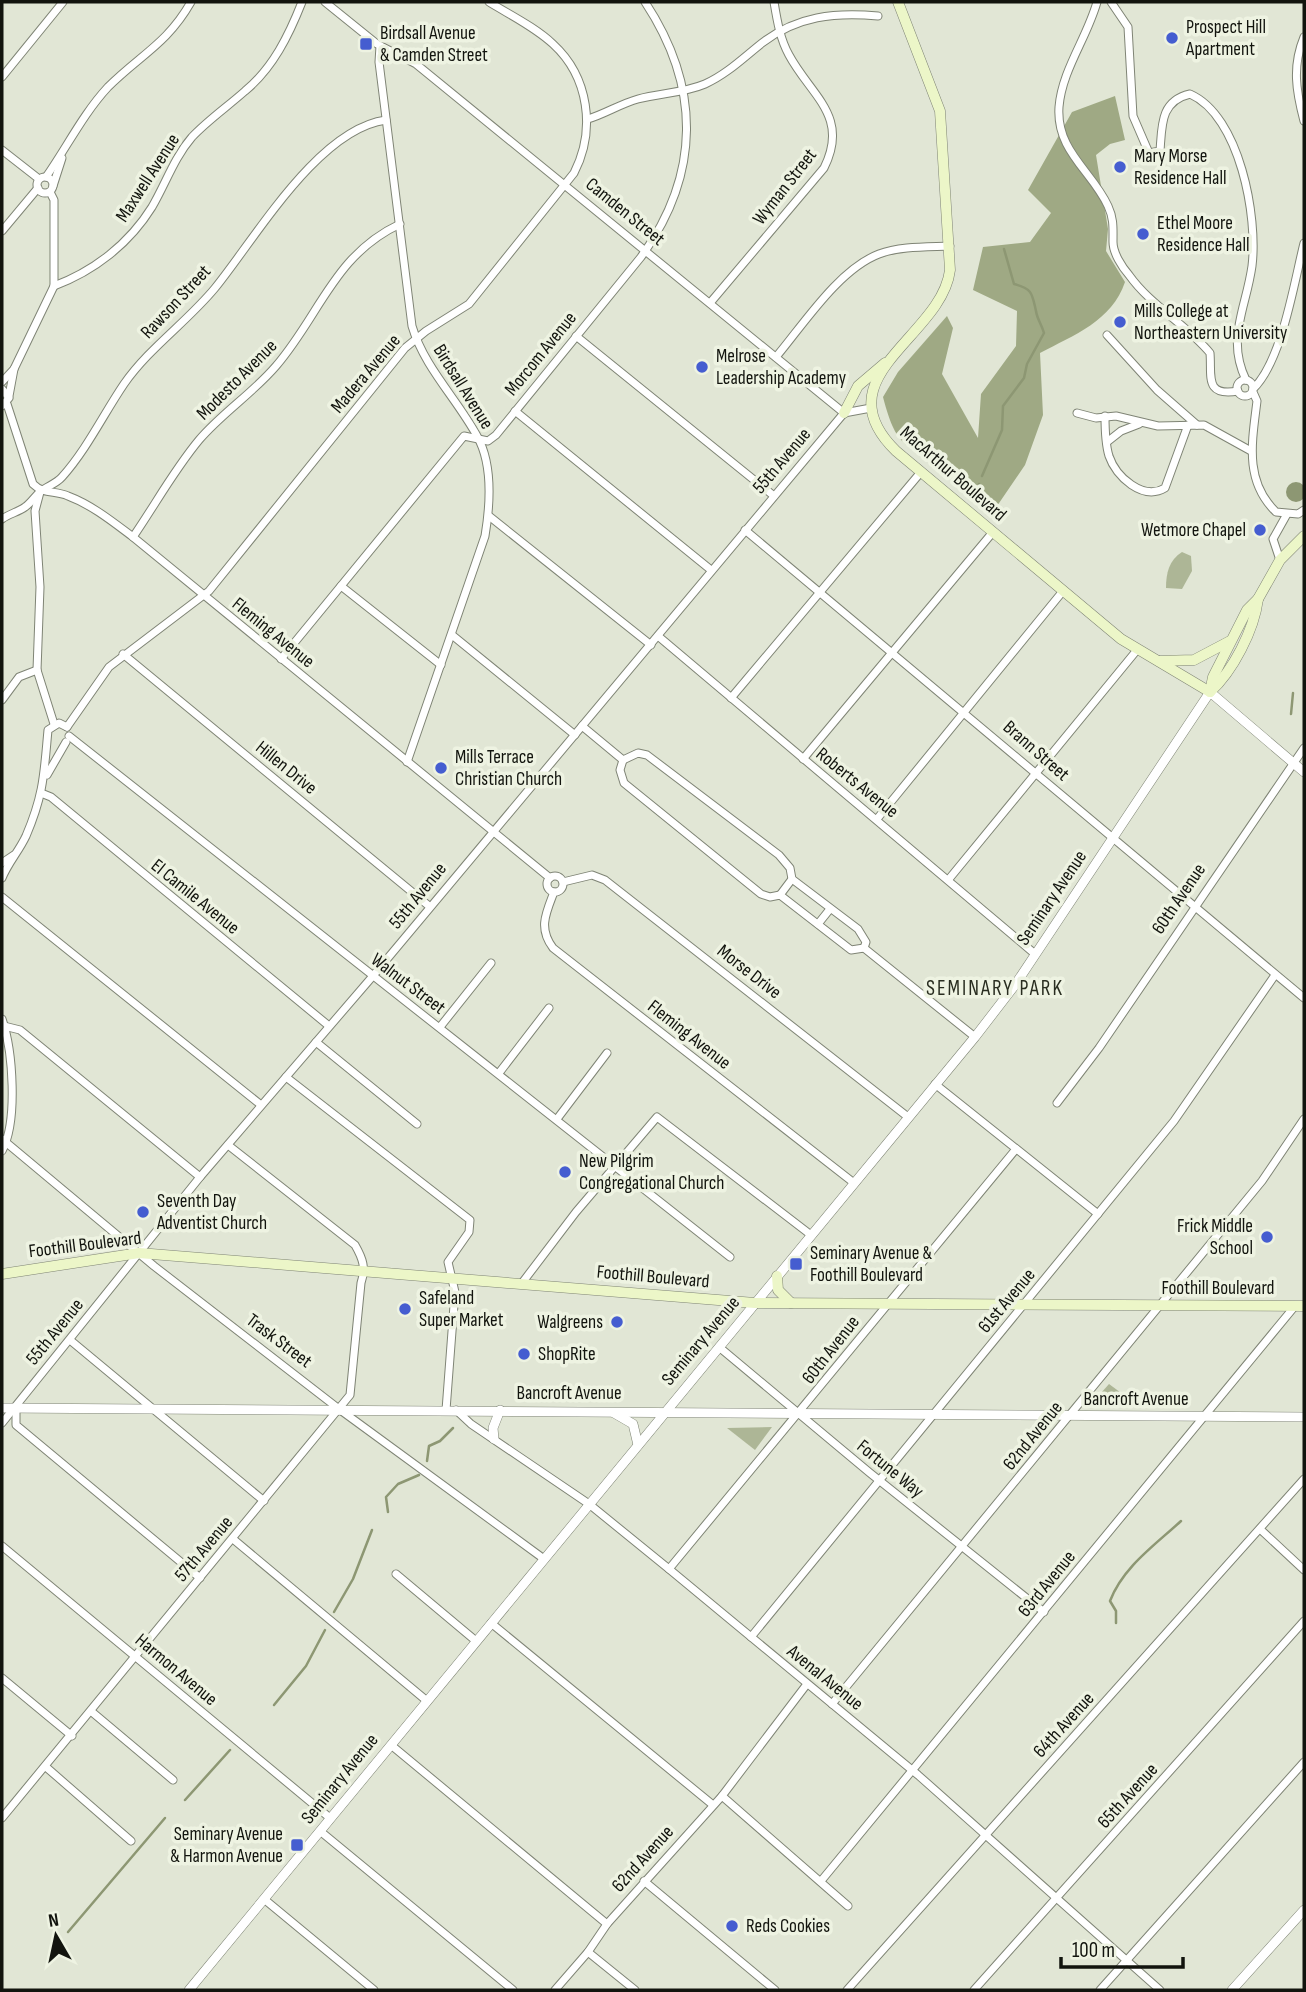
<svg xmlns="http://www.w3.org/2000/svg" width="1306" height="1992" font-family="'Sofia Sans Condensed',sans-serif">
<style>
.green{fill:#adb696}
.forest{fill:#9fa984}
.water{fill:#8d9773}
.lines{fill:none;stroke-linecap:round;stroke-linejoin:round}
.stream{stroke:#8d9773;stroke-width:2.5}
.minor-casing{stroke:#7f8475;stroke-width:9}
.tertiary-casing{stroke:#7f8475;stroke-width:10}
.secondary-casing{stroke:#7f8475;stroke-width:11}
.minor{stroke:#fff;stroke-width:7}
.tertiary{stroke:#fff;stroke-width:9}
.secondary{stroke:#ecf6c8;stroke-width:10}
.poi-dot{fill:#455dd0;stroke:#eef3e2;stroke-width:2.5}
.labels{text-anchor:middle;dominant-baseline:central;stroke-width:7;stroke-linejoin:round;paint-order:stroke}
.poi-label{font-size:19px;fill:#12140e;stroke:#eef3e2;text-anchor:start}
.street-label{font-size:19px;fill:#12140e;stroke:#eef3e2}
.neighbourhood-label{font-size:21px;letter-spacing:2px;fill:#292d20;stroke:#eef3e2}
</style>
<rect width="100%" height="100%" fill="#e1e6d5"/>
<g class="green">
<path d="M1182 552 1191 556 1192 571 1182 589 1166 588C1166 573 1169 560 1182 552Z"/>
<polygon points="1109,1384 1132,1401 1094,1401"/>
<polygon points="772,1427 755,1450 727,1428"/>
</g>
<path class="forest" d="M1115 96 1125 140 1110 144 1096 155 1108 229 1106 251 1125 282C1112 321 1074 335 1040 353L1043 415 1025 465 995 509C980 496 966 479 949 469 906 441 898 454 883 397L898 372 947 316 953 328 942 374 978 438 981 394 1016 346 1017 311 973 290 983 247 1030 242 1051 213 1028 190 1072 112Z"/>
<circle class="water" cx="1296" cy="492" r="10"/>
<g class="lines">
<g class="stream">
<path d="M982 476 1002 430 1003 406 1024 378 1027 364 1044 333C1042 325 1037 319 1036 311 1032 294 1033 289 1014 284L1004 249"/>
<polyline points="979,484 983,508"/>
<polyline points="1291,714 1293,693"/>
<polyline points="427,1461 429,1446 440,1441 453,1428"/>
<polyline points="388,1512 386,1497 398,1484 419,1475"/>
<polyline points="334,1612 353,1579 372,1530"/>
<path d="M1116 1623V1611L1110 1601C1123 1567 1155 1545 1181 1521"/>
<polyline points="274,1705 306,1666 325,1630"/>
<polyline points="185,1800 230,1750"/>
<polyline points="68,1932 165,1818"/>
</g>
<g class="minor-casing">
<g id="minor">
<polyline points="325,2 377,44 416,64 844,413"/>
<path d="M1097 2C1087 38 1062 70 1059 107 1056 151 1092 171 1108 206 1114 219 1113 228 1113 242 1113 253 1122 267 1129 275 1151 306 1186 324 1210 353 1212 376 1204 397 1238 391"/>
<path d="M1111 2 1128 27 1133 116 1149 153 1160 151C1162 126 1160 101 1190 94 1240 116 1258 217 1252 266 1246 309 1226 338 1246 380"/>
<path d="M1304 37C1292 66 1296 91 1304 121"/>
<path d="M380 46 379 62 412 326C424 367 457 399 477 436 493 464 490 506 485 536L407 762"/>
<polyline points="2,77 63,2"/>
<path d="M588 119C605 114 620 104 638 99 660 93 684 93 705 84 727 74 743 58 762 43 797 16 835 12 878 16"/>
<polyline points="2,150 39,179"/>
<path d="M46 177C67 147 83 114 108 87 140 55 167 44 191 2"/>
<circle cx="45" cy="185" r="8"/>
<polyline points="53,186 62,158"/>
<polyline points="2,231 38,188"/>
<path d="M54 286C94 271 129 244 152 207 166 183 174 158 192 137 208 120 227 107 245 91 273 68 289 35 302 2"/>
<path d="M710 303 824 168C850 116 811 96 789 55 780 39 777 20 774 2"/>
<polyline points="1107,335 1157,390 1197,425"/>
<polyline points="576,336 774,496"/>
<path d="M776 357C803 325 839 269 879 254 900 246 927 247 950 246"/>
<circle cx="1245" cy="388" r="8"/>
<polyline points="2,382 14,369 54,286 54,200 50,192"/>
<polyline points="2,389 9,398 2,406"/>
<path d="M1253 389C1282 361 1294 283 1304 243"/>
<path d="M1253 392 1257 401C1252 442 1244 481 1276 512L1298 514 1304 510"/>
<polyline points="9,396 14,369"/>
<path d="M7 404 33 484C44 495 55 490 68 496 92 505 113 522 133 537L550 878"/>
<polyline points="515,411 711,570"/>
<polyline points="1077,413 1096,418 1116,416 1158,426 1204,425 1251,451"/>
<path d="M1105 416C1105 429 1105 443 1109 456 1116 477 1143 501 1165 488L1188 425"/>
<polyline points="1107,442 1121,431 1139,424"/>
<polyline points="40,492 35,511 40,587 37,670 54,724"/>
<polyline points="489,516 651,645"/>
<path d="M2 519C9 514 18 512 25 507 31 503 35 496 40 492 47 486 56 484 62 477 87 449 103 415 124 384 149 348 187 322 215 288 255 239 318 129 386 120"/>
<polyline points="745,530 1304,998"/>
<path d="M133 537C155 505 174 470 199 440 222 413 253 393 276 366 320 315 334 255 400 224"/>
<polyline points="1280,560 1273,539 1287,514"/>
<polyline points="341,586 441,665"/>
<polyline points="452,635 575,735"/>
<polyline points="658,636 1035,954"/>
<polyline points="123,654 429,906"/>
<path d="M281 659 464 436 488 441 496 435 641 257C701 174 701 87 645 2"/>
<polyline points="731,698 921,472"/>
<polyline points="2,700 19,677 37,670"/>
<polyline points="582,726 623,760"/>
<path d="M67 727 109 667 209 591 405 348 426 331 469 304 574 173C596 130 589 77 553 44 535 27 510 15 489 2"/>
<polyline points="69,736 730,1257"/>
<polyline points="803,759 993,532"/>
<polyline points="623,760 620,770 624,783 761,894 770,897 780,895 851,950 864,948"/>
<polyline points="623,760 638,753 647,755 779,855 790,868 792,879 858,929 866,942 864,948"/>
<polyline points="47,775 66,742"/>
<polyline points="41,793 51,797 329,1026"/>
<polyline points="877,819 1063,591"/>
<polyline points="2,863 14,855"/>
<circle cx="555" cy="884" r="8"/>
<path d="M2 878C8 863 19 851 26 836 44 794 44 773 48 730L59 723 67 727"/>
<polyline points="949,879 1137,650"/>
<polyline points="563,882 592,875 605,880 908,1117"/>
<path d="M554 892C546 913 538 928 553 948L854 1183"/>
<polyline points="780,895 792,879"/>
<polyline points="2,897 261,1105"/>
<polyline points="818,924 830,909"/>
<polyline points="864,948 975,1037"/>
<path d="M2 1019C13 1051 18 1121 2 1151"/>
<polyline points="4,1026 20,1030 200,1177"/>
<polyline points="440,1027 491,963"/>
<polyline points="316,1042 417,1124"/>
<polyline points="499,1073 549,1008"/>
<polyline points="286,1077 470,1220 469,1232 448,1262 455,1292 446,1410"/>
<polyline points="935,1084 1098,1214"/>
<polyline points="1057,1103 1099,1048 1304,748"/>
<polyline points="557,1119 607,1053"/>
<polyline points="2,1139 154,1266 339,1409 544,1559"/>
<polyline points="522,1283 576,1212 657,1117 811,1235"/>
<polyline points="70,1340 264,1501"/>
<polyline points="719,1347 870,1473 1044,1612"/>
<polyline points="16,1409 16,1425 200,1578"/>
<polyline points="456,1410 471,1424 589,1504 669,1569 918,1775 1160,1990"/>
<polyline points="2,1423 200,1177 372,977 844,413 871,408"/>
<polyline points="1260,1529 1304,1570"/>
<polyline points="233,1539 427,1701"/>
<polyline points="2,1546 330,1818"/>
<polyline points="669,1569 1016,1149"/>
<polyline points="396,1574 476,1641"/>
<polyline points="491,1623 713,1805"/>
<polyline points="751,1637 1174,1121 1275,975"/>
<polyline points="2,1678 72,1736"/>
<polyline points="832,1704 1262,1181 1304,1119"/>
<polyline points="92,1712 173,1780"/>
<polyline points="391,1745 607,1924"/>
<polyline points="46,1767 131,1841"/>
<polyline points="722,1796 848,1906"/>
<path d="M2 1818 350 1395 361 1283C366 1268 363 1259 355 1245L228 1145"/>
<polyline points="320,1831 513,1990"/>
<polyline points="644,1881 775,1990"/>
<polyline points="821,1881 1295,1306"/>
<polyline points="264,1899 374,1990"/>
<polyline points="588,1952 635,1990"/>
<polyline points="555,1990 588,1952 607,1924 722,1796 807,1684"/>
<polyline points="847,1990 1304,1479"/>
<polyline points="974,1990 1304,1621"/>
<polyline points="1100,1990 1304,1762"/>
</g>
</g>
<g class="tertiary-casing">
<g id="tertiary">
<polyline points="2,1408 1304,1417"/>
<polyline points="614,1413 633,1424 638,1445"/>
<polyline points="494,1439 493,1428 500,1410"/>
<polyline points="189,1990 975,1037 1015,985 1210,692 1304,772"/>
<polyline points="1232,1990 1304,1910"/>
</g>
</g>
<g class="secondary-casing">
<g id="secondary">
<path d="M898 2 940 111 950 270C942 337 820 377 896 451L1121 639 1210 692"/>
<polyline points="844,413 858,386 885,363"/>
<polyline points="1159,661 1194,660 1230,641"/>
<polyline points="1210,692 1213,677 1247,610 1258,599 1280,560 1304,536"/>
<path d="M1210 692C1233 671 1254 630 1258 599"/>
<polyline points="2,1274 139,1253 755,1303 1304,1306"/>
<polyline points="777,1276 778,1290 791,1303"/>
</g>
</g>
<use href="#minor" class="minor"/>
<use href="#tertiary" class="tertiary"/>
<use href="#secondary" class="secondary"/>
</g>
<g class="poi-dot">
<circle cx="1172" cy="38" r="7"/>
<rect x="359" y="37" width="14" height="14" rx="3.5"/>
<circle cx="1120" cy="167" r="7"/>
<circle cx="1143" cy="234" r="7"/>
<circle cx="1120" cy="322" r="7"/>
<circle cx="702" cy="367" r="7"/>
<circle cx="1260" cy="530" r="7"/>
<circle cx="441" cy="768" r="7"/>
<circle cx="565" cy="1172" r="7"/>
<circle cx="143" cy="1212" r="7"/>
<circle cx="1267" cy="1237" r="7"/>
<rect x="789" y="1257" width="14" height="14" rx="3.5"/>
<circle cx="405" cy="1309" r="7"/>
<circle cx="617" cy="1322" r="7"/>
<circle cx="524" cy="1354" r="7"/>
<rect x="290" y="1838" width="14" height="14" rx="3.5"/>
<circle cx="732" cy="1926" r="7"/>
</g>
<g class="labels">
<g class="poi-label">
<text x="1186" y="27">Prospect Hill<tspan x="1186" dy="22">Apartment</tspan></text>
<text x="380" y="33">Birdsall Avenue<tspan x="380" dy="22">&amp; Camden Street</tspan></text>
<text x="1134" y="156">Mary Morse<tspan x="1134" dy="22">Residence Hall</tspan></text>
<text x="1157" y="223">Ethel Moore<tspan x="1157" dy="22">Residence Hall</tspan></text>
<text x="1134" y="311">Mills College at<tspan x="1134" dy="22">Northeastern University</tspan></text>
<text x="716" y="356">Melrose<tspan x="716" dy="22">Leadership Academy</tspan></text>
<text x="1246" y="530" text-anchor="end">Wetmore Chapel</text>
<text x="455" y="757">Mills Terrace<tspan x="455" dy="22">Christian Church</tspan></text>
<text x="579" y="1161">New Pilgrim<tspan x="579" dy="22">Congregational Church</tspan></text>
<text x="157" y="1201">Seventh Day<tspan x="157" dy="22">Adventist Church</tspan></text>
<text x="1253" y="1226" text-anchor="end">Frick Middle<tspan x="1253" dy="22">School</tspan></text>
<text x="810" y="1253">Seminary Avenue &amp;<tspan x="810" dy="22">Foothill Boulevard</tspan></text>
<text x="419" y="1298">Safeland<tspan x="419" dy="22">Super Market</tspan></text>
<text x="603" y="1322" text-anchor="end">Walgreens</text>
<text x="538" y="1354">ShopRite</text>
<text x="283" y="1834" text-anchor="end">Seminary Avenue<tspan x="283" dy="22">&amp; Harmon Avenue</tspan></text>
<text x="746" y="1926">Reds Cookies</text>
</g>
<g class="street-label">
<text transform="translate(148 178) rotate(-57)">Maxwell Avenue</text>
<text transform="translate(785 187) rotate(-52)">Wyman Street</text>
<text transform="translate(625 212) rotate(39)">Camden Street</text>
<text transform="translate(176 302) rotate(-47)">Rawson Street</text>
<text transform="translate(541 354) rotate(-51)">Morcom Avenue</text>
<text transform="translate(366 374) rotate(-50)">Madera Avenue</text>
<text transform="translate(237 380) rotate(-45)">Modesto Avenue</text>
<text transform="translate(463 387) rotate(58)">Birdsall Avenue</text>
<text transform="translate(782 461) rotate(-50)">55th Avenue</text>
<text transform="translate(953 474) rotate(41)">MacArthur Boulevard</text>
<text transform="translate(273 633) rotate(39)">Fleming Avenue</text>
<text transform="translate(1036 751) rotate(41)">Brann Street</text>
<text transform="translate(286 768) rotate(39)">Hillen Drive</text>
<text transform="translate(857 783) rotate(39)">Roberts Avenue</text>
<text transform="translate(418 896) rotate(-51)">55th Avenue</text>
<text transform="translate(195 897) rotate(39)">El Camile Avenue</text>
<text transform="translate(1052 898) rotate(-56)">Seminary Avenue</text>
<text transform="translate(1179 899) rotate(-56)">60th Avenue</text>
<text transform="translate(749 972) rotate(38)">Morse Drive</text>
<text transform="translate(408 984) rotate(37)">Walnut Street</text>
<text transform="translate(689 1035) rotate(38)">Fleming Avenue</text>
<text transform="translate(85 1245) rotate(-7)">Foothill Boulevard</text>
<text transform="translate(653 1277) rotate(5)">Foothill Boulevard</text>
<text x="1218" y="1288">Foothill Boulevard</text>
<text transform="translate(1007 1301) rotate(-50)">61st Avenue</text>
<text transform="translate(55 1332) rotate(-51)">55th Avenue</text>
<text transform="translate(279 1341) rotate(37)">Trask Street</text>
<text transform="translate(701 1341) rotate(-50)">Seminary Avenue</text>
<text transform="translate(831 1350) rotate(-52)">60th Avenue</text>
<text x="569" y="1393">Bancroft Avenue</text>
<text x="1136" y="1399">Bancroft Avenue</text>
<text transform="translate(1033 1436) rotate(-51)">62nd Avenue</text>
<text transform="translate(890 1469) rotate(39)">Fortune Way</text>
<text transform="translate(204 1549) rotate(-50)">57th Avenue</text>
<text transform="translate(1047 1584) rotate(-51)">63rd Avenue</text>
<text transform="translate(176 1670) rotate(40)">Harmon Avenue</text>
<text transform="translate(825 1678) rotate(39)">Avenal Avenue</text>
<text transform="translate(1064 1725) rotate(-48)">64th Avenue</text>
<text transform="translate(340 1779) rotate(-51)">Seminary Avenue</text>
<text transform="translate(1128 1796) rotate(-48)">65th Avenue</text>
<text transform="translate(643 1859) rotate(-48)">62nd Avenue</text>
</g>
<g class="neighbourhood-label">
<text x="995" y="988">SEMINARY PARK</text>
</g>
</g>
<rect width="1306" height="1992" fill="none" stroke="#12140e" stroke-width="7"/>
<g transform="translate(56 1936) rotate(351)" stroke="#eef3e2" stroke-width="5" paint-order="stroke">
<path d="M0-5L12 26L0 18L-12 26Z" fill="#12140e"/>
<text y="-10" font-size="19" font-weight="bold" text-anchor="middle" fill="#12140e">N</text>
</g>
<path d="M1061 1957v10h122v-10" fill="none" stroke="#12140e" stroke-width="3.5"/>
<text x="1072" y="1957" font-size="21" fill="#12140e" stroke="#eef3e2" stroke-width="5" paint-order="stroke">100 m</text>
</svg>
